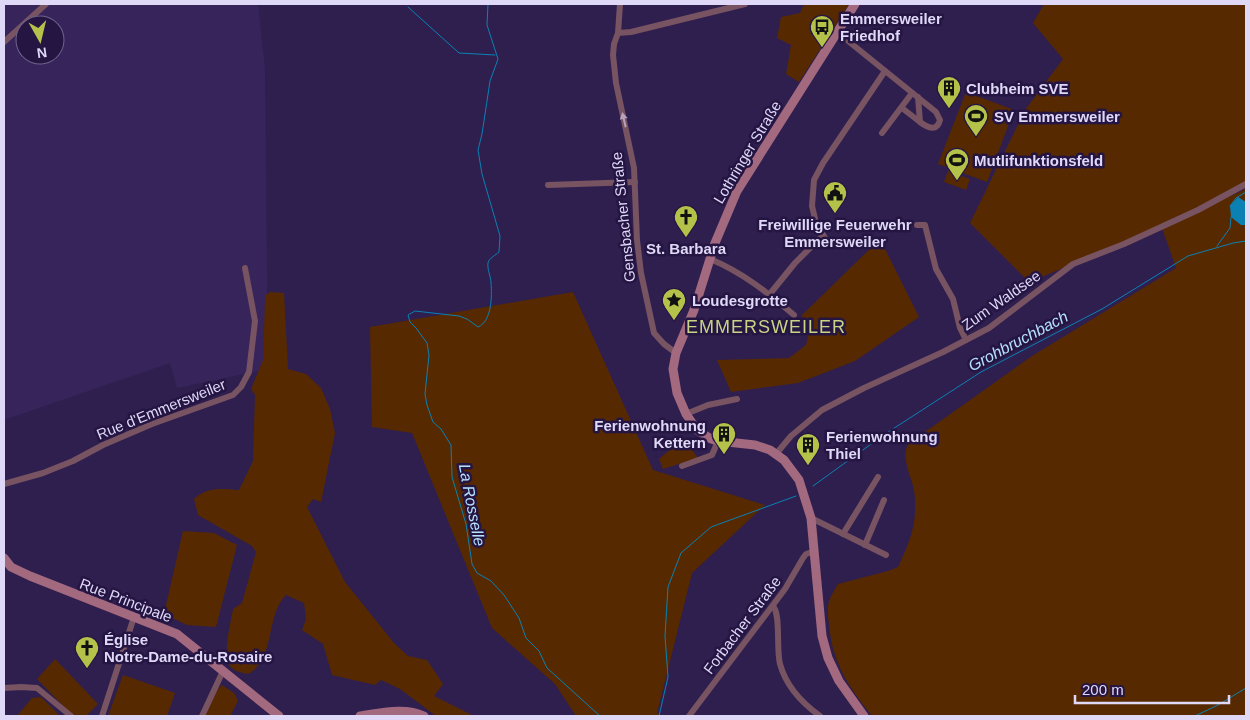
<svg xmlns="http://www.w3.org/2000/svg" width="1250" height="720" font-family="Arial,sans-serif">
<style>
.built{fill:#36245b;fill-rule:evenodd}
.green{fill:#572901}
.water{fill:#0b81b3}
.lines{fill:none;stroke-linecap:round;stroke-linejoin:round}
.stream{stroke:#0b81b3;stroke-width:1}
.minor{stroke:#785361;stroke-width:6}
.secondary{stroke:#a3697f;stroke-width:9}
.oneway{fill:#b6a3bb}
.labels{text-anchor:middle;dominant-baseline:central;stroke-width:5;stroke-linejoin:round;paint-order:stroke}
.poi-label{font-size:15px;font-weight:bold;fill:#dfd8f7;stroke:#251543;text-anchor:start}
.street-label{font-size:15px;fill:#dfd8f7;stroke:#251543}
.water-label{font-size:16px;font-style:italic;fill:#b5e1fc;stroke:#251543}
.quarter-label{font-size:18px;letter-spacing:1px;fill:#c8d386;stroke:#251543}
</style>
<rect width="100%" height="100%" fill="#2e1f4f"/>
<path class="built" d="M4 4H258L265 69 268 369 177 388 170 363 4 420ZM25 25H55V55H25Z"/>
<g class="green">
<polygon points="804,4 849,4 799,82 786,74 791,45 777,38 781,17 800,13"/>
<path d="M1044 4H1246V184L1226 198 1246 189V716H872C849 687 832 663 829 624 828 617 827 608 829 601 831 595 835 589 838 584L888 571 898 567C907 548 916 528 915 506 915 501 915 495 914 490 911 476 901 459 908 444L1032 356 1176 268 1162 228 1029 282 970 223 1025 110 1063 59 1033 23Z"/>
<polygon points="966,92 1014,110 987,182 938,164"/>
<polygon points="948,171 970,179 966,190 944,182"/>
<polygon points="880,239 919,317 855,361 798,383 731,392 717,360 789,358 806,345 811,323 801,316"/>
<path d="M270 292 284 293 288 369 306 374 321 388 330 409 335 433 321 502 313 499 307 507 345 582 394 643 408 656 427 660 443 684 434 696 472 715 479 716H436L400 689 381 680 375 685 332 675 323 644 302 630 306 619 304 603 286 595C265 616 276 659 248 674 243 673 237 672 233 669 220 661 231 622 233 609L242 603 256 552 252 546 198 515 194 499C208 486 222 489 239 490L253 461 255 395 251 389 263 360 265 299 266 295Z"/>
<polygon points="573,292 653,470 765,505 692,573 657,713 662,716 576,716 555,684 492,628 412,433 372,427 370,327"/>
<polygon points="687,443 698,458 663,469 659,459 673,447 676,450"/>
<polygon points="183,531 214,533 237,545 216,627 187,625 164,614"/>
<polygon points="55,659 98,704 86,716 73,716 37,679"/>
<polygon points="123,675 175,693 167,716 108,716"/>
<polygon points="222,685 234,693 238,701 230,716 205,716 213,694"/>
<polygon points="41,697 60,716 17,716 32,698"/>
</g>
<polygon class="water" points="1238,197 1246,202 1246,225 1241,225 1231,217 1230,206"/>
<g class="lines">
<g class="stream">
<path d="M488 4 487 25 498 59 490 81 482 134 478 150 482 174 500 236 499 252C496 255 489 258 488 263 487 269 491 277 491 283 492 296 492 321 478 327L467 319 459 316 415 311 408 315 410 322 416 328 427 343 429 355 425 394 427 405 433 422 441 429 451 445 452 477 466 524 472 564 477 573 491 581 504 595 519 618 526 638 539 651 547 668 600 716"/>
<polyline points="408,7 459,53 495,55"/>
<polyline points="1230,206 1236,198 1246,192"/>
<polyline points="1217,246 1230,228 1231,217"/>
<polyline points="813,486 885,434 981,372 1102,309 1188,256 1233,243 1246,241"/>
<polyline points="659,716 668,677 665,636 668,587 681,553 711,527 796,496"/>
<polyline points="1195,716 1218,705 1246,688"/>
</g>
<g class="minor">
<polyline points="620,4 618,33 614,44 613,55 616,83 634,168 637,240 641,273 654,333 664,344 676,353"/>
<path d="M837 32 936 112 940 120C937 132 928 128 920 122L918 97"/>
<polyline points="618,33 631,32 745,4"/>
<polyline points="4,42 46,4"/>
<polyline points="902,108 920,122"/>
<polyline points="882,133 912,93"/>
<polyline points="548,185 635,182"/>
<polyline points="917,225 925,225 936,269 953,299 960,328 966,340"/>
<polyline points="825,238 816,223 812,206 814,180 823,163 885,71"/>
<path d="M710 259C742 272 768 293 794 315"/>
<polyline points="769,295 795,263 823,235"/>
<polyline points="686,414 708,405 737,399"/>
<polyline points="776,454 791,436 822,410 864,388 943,352 989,328 1073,264 1124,244 1198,210 1246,184"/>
<polyline points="682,466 712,455 718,441"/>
<polyline points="4,484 43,473 73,461 103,445 152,424 233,395 241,387 249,372 255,321 245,268"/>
<polyline points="811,518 886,555"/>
<polyline points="843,534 878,477"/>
<polyline points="865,545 884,500"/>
<path d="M773 606C781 614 776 649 780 664 786 686 802 703 820 716"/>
<polyline points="4,688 21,687 37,688 71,716"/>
<polyline points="102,716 134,617"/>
<polyline points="202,716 223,671"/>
<polyline points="689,716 785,589 803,558 806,554 815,551"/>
</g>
<g class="secondary">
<polyline points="855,4 737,191 715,243 694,310 676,353 673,369 677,393 686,414 697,430 711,439 718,441 755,445 770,450 784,460 799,480 811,518 822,636 828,658 839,681 864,716"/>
<polyline points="4,558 11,567 30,576 177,634 279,716"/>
<path d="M360 716C382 713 404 707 424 716"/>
</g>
</g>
<defs><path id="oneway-solid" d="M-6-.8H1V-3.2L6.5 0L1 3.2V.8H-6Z" transform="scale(1.25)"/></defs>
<use class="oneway" href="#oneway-solid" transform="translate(624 120) rotate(-103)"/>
<defs>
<g id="bus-pin" transform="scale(1.25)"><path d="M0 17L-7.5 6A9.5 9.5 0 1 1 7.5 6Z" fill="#b5c24a" stroke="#251543"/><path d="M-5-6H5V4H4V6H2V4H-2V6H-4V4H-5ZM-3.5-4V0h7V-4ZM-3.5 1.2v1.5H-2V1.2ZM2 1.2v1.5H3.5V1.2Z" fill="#111"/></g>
<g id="building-pin" transform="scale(1.25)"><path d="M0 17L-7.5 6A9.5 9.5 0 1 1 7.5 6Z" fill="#b5c24a" stroke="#251543"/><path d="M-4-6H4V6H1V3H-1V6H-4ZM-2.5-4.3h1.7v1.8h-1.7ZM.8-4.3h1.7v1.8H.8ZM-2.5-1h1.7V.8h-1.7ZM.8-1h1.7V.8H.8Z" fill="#111"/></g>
<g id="stadium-pin" transform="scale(1.25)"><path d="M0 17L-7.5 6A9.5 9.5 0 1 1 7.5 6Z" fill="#b5c24a" stroke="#251543"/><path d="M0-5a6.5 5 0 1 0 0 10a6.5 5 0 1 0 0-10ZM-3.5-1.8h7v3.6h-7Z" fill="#111"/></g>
<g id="civic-pin" transform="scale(1.25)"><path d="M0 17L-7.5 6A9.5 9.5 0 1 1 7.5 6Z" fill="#b5c24a" stroke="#251543"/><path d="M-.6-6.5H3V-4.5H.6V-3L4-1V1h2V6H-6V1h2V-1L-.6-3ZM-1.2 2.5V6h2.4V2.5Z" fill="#111"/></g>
<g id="church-pin" transform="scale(1.25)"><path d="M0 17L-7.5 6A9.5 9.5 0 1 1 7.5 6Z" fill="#b5c24a" stroke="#251543"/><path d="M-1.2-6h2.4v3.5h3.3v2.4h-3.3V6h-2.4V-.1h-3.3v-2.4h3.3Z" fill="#111"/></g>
<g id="sight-pin" transform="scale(1.25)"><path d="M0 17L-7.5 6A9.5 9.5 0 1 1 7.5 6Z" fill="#b5c24a" stroke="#251543"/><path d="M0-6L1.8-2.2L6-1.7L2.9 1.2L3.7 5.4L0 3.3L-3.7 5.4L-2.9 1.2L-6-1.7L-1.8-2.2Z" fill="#111"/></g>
</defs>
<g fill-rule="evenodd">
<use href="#bus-pin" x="822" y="27"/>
<use href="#building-pin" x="949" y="88"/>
<use href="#stadium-pin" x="976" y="116"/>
<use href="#stadium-pin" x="957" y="160"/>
<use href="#civic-pin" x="835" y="193"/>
<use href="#church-pin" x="686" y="217"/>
<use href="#sight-pin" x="674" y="300"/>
<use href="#building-pin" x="724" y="434"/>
<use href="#building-pin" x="808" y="445"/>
<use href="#church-pin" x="87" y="648"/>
</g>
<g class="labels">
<g class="poi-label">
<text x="840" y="18">Emmersweiler<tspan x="840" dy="17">Friedhof</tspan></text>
<text x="966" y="88">Clubheim SVE</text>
<text x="994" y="116">SV Emmersweiler</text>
<text x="974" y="160">Mutlifunktionsfeld</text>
<text x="835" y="224" text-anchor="middle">Freiwillige Feuerwehr<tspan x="835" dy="17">Emmersweiler</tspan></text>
<text x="686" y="248" text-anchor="middle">St. Barbara</text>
<text x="692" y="300">Loudesgrotte</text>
<text x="706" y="425" text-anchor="end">Ferienwohnung<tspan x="706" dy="17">Kettern</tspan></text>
<text x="826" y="436">Ferienwohnung<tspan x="826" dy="17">Thiel</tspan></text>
<text x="104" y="639">Église<tspan x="104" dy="17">Notre-Dame-du-Rosaire</tspan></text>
</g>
<g class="street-label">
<text transform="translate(747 152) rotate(-59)">Lothringer Straße</text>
<text transform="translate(623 217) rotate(-96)">Gensbacher Straße</text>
<text transform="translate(1001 300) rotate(-35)">Zum Waldsee</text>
<text transform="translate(161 409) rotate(-22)">Rue d'Emmersweiler</text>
<text transform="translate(126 600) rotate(21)">Rue Principale</text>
<text transform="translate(742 625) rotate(-53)">Forbacher Straße</text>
</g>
<g class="water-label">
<text transform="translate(1018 341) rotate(-28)">Grohbruchbach</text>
<text transform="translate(472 505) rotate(79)">La Rosselle</text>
</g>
<g class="quarter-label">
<text x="766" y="327">EMMERSWEILER</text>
</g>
</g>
<rect width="1250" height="720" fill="none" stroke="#dfd8f7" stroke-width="10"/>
<g transform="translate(40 40) rotate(172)"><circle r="24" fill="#251543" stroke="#6f638b"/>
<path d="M0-4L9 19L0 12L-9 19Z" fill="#b5c24a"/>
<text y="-8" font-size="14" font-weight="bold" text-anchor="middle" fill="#dfd8f7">N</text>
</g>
<path d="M1075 695v8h154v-8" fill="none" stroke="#dfd8f7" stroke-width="2.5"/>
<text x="1082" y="695" font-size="15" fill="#dfd8f7" stroke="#251543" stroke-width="4" paint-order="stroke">200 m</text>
</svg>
